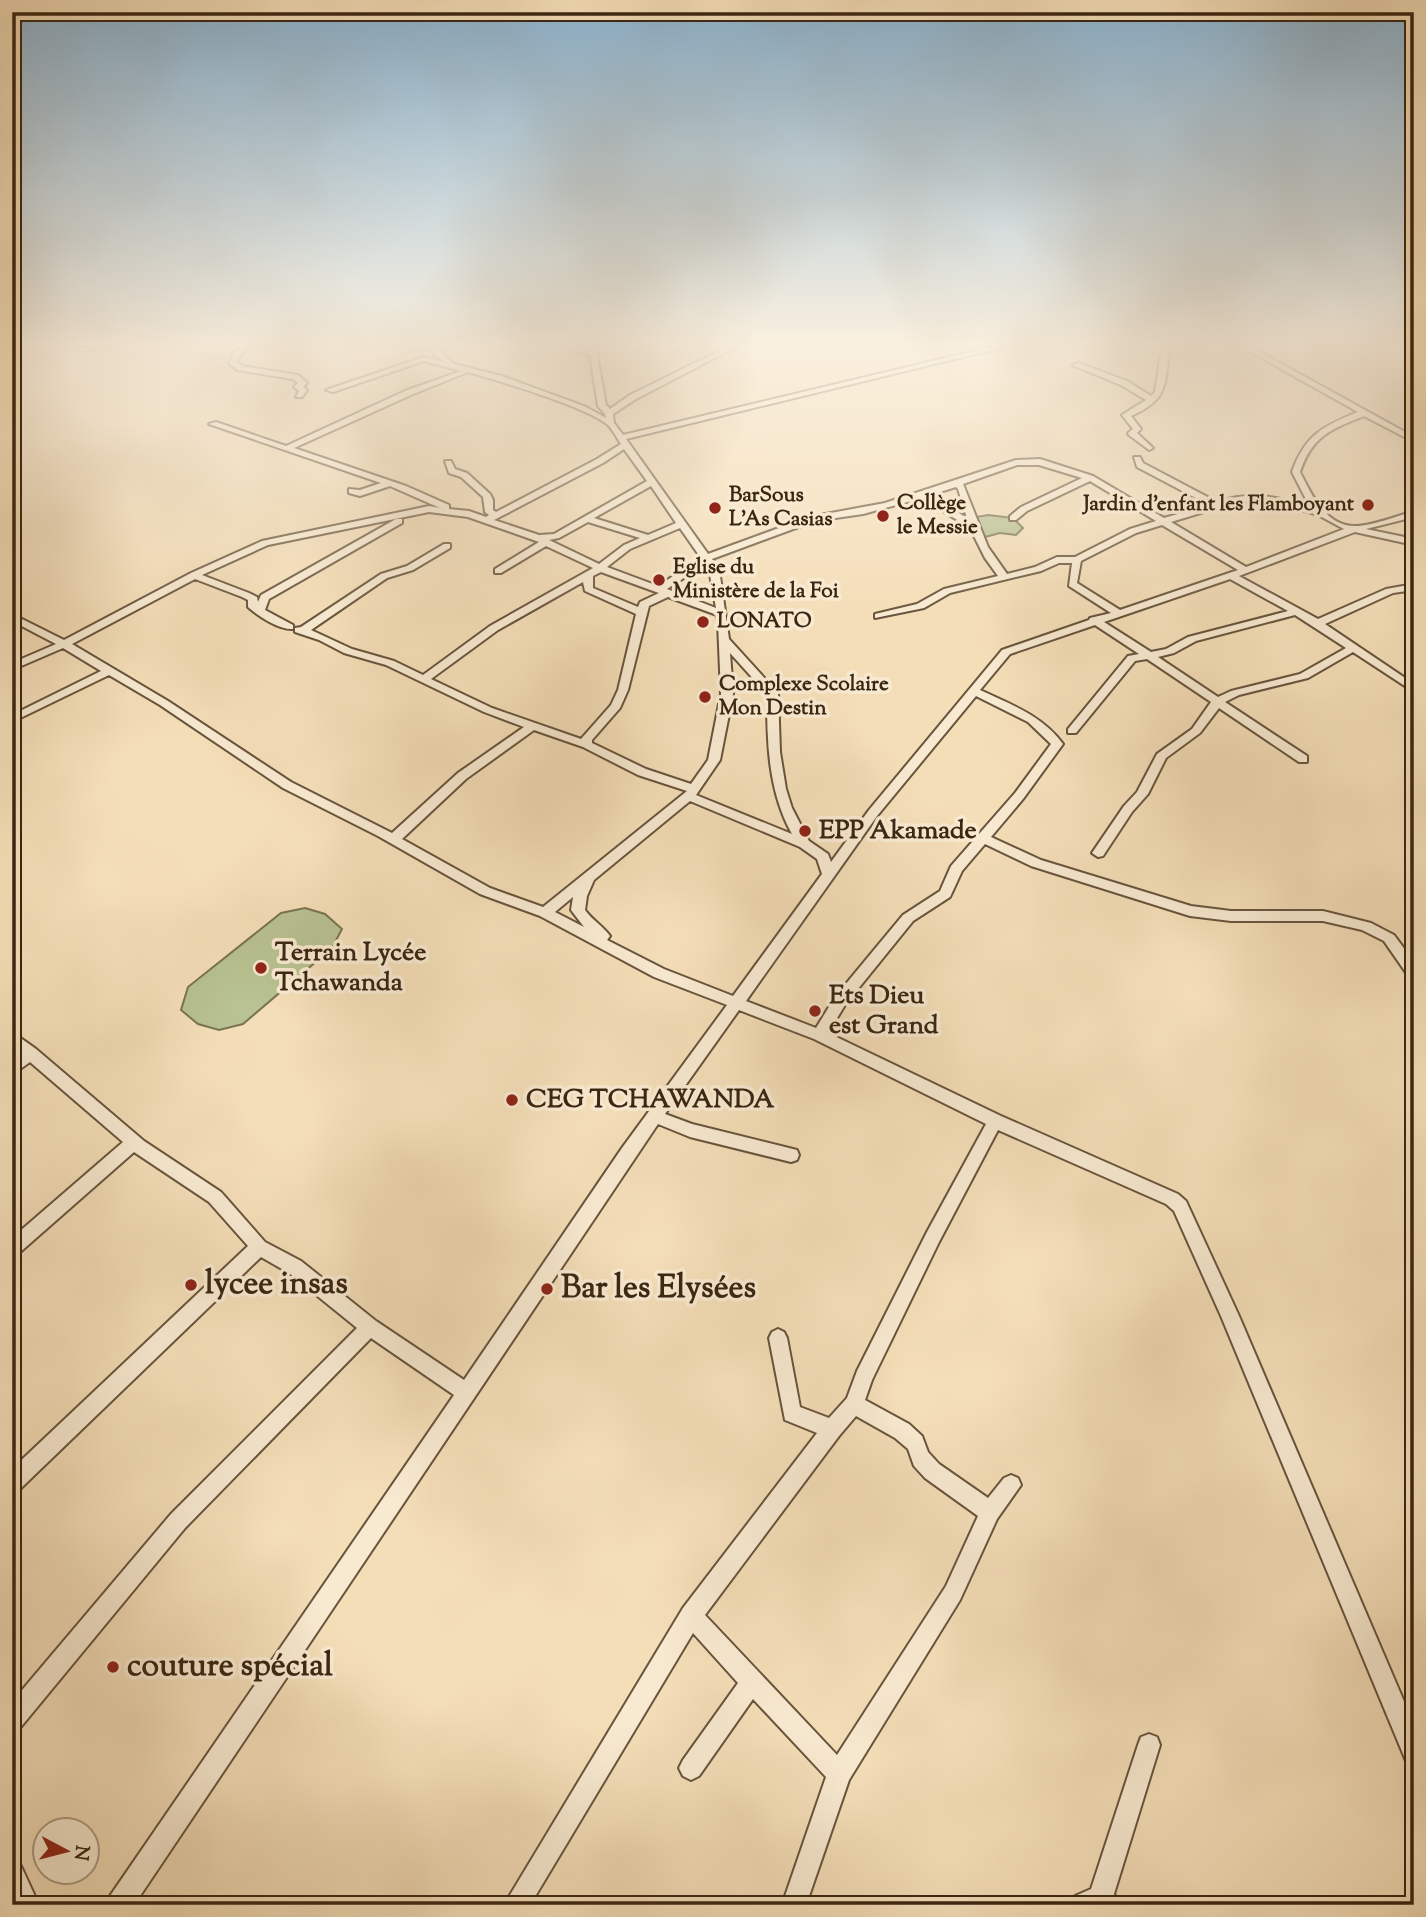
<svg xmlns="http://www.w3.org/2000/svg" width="1426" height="1917" font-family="'Sorts Mill Goudy',serif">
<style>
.green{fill:#b8c292;stroke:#797452;stroke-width:2}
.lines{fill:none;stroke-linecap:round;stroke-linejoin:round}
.minor-casing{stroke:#68543c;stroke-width:4}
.minor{fill:#f8ead1;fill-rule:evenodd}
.poi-dot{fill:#8f2418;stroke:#f8ead1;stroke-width:2.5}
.labels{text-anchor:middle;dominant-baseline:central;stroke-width:7;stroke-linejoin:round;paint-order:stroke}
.far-poi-label{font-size:21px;font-weight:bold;fill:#3a2612;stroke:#f8ead1;text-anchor:start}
.poi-label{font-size:26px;font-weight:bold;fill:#3a2612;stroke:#f8ead1;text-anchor:start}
.near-poi-label{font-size:32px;font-weight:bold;fill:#3a2612;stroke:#f8ead1;text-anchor:start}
</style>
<rect width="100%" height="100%" fill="#f4deb8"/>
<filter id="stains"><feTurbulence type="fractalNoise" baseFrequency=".00286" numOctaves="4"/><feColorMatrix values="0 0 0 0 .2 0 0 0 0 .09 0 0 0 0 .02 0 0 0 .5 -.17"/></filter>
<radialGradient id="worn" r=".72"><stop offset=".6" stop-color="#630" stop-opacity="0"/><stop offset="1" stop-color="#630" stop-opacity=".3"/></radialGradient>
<g class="green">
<polygon points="988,515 1013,518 1023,528 1016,535 1000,533 981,538 971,518"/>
<polygon points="305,908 325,914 342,929 332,948 243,1024 219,1030 198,1024 181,1010 188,987 281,913"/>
</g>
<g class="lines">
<g class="minor-casing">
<g id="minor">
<polygon points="81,347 112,347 81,351 77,349"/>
<polygon points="242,347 250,347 240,355 237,362 242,366 298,375 307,383 303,387 307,390 302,397 296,397 299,391 294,387 298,383 293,379 237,370 229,363 234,352"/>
<path d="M426 347H434L454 364 502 376 586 407 606 418 605 414 598 406 590 355 564 347H576L590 351 591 347H599L597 354 606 405 610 409 630 395 727 347H736L636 399 613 414 614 423 623 435 991 347H1004L626 439 708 554 809 517 885 503 1016 460 1040 459 1093 476 1164 518 1209 505 1137 467 1134 457H1140L1143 463 1217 502C1252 491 1276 496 1310 507L1292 472C1305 435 1323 426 1358 412L1242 347H1251L1414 437V442L1364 416C1331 429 1312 436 1300 472 1311 494 1326 527 1356 526 1372 526 1397 516 1414 511V517L1366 529 1414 539V545L1355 532 1239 576 1318 619 1386 589 1414 584V590L1393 593 1325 624 1414 684V692L1353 652 1308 678 1239 695 1225 702 1307 756V762H1299L1219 708 1200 733 1166 758 1148 794 1132 812 1103 856 1098 857 1092 853 1124 806 1137 792 1157 754 1192 729 1211 702 1147 659 1135 661 1076 733H1068V729L1128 656 1139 654 1095 625 1010 654 980 690C1010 704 1043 716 1063 744L1023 799 991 837 1041 860 1191 906 1231 911H1323L1371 923 1394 935 1414 962V978L1409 977 1384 941 1362 930 1323 921H1231L1190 916 1031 866 985 844 962 871 950 897 913 921 845 1005 828 1033 1001 1116 1178 1194 1186 1201 1239 1316 1414 1725V1764L1406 1761 1221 1316 1174 1211 1166 1204 998 1130 939 1242 872 1380 865 1400 909 1424 922 1436 928 1452 939 1464 988 1498 1004 1478 1011 1475 1018 1478 1021 1485 997 1519 960 1600 849 1780 806 1905H782L826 1777 753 1699 699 1776 691 1780 683 1776 679 1768 683 1760 738 1683 693 1633 530 1905H504L683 1608 817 1433 785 1420 769 1338 772 1332 778 1329 784 1332 787 1338 800 1407 829 1418 847 1398 857 1371 927 1232 986 1124 814 1039 739 1010 665 1114 692 1124 797 1150 799 1155 797 1160 791 1162 690 1137 658 1124 134 1905H107L110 1896 454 1395 371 1338 185 1528 20 1728 12 1731V1702L171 1514 357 1328 289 1273 261 1257 19 1490 12 1493V1469L248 1246 209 1202 134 1152 18 1254 12 1257V1238L123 1142 30 1062 12 1075V1060L20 1054 12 1047V1032L36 1049 144 1141 221 1192 265 1242 301 1261 376 1321 464 1380 622 1148 727 1005 654 977 540 916 480 894 378 836 283 788 160 705 109 675 12 722V715L101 671 63 648 12 670V663L56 644 12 621V614L64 640 191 573 262 541 429 506 440 508 390 486 360 496 349 493V489L360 490 381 483 209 424 216 422 286 446 405 391 461 371 424 361 333 392 326 390 424 357 444 362ZM468 372C496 380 588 407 608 425 613 430 617 438 621 444L597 459 496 512 493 510V500L490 494 467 473 455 469 451 461H445L449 473 461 477 483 497 485 512 489 515 486 517 469 511 449 509V505L406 486 294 448 411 395ZM624 449 647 481 554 534 539 535 494 520 603 463ZM1017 465H1039L1082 478 1021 507 1010 516V520H1016L1027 511 1090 481 1156 521 1130 529 1075 557H1057L1035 567 1007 574 988 547 963 484ZM651 486 676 523 648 535 594 518ZM956 487 958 489 967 518 930 495ZM922 498 970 528 985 558 998 576 944 589 917 604 875 614V618L924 608 950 593 1041 571 1059 563H1072L1069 586 1111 613 1090 618 1089 620 1002 650 869 810 831 862 828 854 809 841 792 808 786 789 780 752 778 693 729 639 719 569 712 559 815 521 863 514ZM1240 501 1276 502 1318 515 1344 529 1246 567 1171 522ZM429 512 468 517 539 542 495 569V573H501L546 546 593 568 490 626 423 675 394 661 352 649 311 630 387 578 413 570 450 548V544H444L407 566 381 574 301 627 295 628V632L319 640 344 653 386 665 484 712 524 727 458 773 392 833 291 782 168 701 72 644 195 579 242 597 248 600V607C258 616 279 630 293 629V625L265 610 269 599 402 523V519H396L261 595 258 602 257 597 249 593 202 575 268 545ZM588 522 640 538 624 545 599 564 549 540 559 538ZM1162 525 1238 570 1120 610 1077 583 1081 561 1136 533ZM680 528 701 558 658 586 607 567 630 549ZM705 564 709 569 716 608 667 589ZM601 572 656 592 659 593 640 602 638 607 593 588V576ZM1230 579 1288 611 1188 637 1166 649 1151 652 1104 622ZM583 582 585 591 636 614 618 690 611 705 581 739 492 708 431 679 498 630ZM668 597 717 615 718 622 721 694 708 760 691 784 646 769 592 743V740L620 708 628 690 649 606ZM1295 615 1346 648 1300 674 1231 691 1218 697 1158 657 1174 653 1196 641ZM730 653 767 694C767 742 768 791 792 834L696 795 720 760 733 694ZM976 696 1028 722 1051 744 1015 793 951 866 940 891 903 915 835 997 816 1028 746 1001 877 816ZM534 730 583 747 638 775 687 791 543 907 490 888 402 839 466 779ZM690 801 800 847 817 859 822 874 733 996 664 969 607 940 610 936C603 926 592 920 585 910L587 896 594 880ZM573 897 571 910 584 927 555 912ZM856 1416 895 1438 908 1449 914 1466 925 1478 978 1516 946 1586 837 1755 705 1615 839 1436Z"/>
<path d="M1162 347H1170C1164 384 1170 399 1131 416L1141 429 1137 433 1153 448 1149 450 1129 435 1128 433 1133 429 1122 415 1146 400 1121 385 1072 365 1079 363 1127 381 1151 396 1155 392Z"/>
<polygon points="1149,1734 1157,1737 1160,1745 1114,1894 1120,1905 1072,1905 1075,1896 1091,1889 1138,1745 1141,1737"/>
<polygon points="12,1863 21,1866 39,1905 14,1905"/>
</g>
</g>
<use href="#minor" class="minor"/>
</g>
<linearGradient id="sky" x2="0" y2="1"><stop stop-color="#8bb6d5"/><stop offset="0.56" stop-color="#faf0df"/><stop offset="1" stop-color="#faf0df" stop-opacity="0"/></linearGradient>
<rect width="1426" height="615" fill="url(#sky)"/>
<g class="poi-dot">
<circle cx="1368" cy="505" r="7"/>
<circle cx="715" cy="508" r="7"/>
<circle cx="883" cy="516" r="7"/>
<circle cx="659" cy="580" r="7"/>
<circle cx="703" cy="622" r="7"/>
<circle cx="705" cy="697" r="7"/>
<circle cx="805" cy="831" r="7"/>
<circle cx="261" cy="968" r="7"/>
<circle cx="815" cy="1011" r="7"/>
<circle cx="512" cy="1100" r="7"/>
<circle cx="191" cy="1285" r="7"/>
<circle cx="547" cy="1289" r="7"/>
<circle cx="113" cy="1667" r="7"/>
</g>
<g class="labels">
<g class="far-poi-label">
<text x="729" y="496">BarSous<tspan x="729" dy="24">L'As Casias</tspan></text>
<text x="897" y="504">Collège<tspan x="897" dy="24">le Messie</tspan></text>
<text x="1354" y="505" text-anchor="end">Jardin d'enfant les Flamboyant</text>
<text x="673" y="568">Eglise du<tspan x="673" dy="24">Ministère de la Foi</tspan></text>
<text x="717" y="622">LONATO</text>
<text x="719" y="685">Complexe Scolaire<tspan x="719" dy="24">Mon Destin</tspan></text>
</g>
<g class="poi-label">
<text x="819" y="831">EPP Akamade</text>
<text x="275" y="953">Terrain Lycée<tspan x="275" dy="30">Tchawanda</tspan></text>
<text x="829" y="996">Ets Dieu<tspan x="829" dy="30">est Grand</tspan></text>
<text x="526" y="1100">CEG TCHAWANDA</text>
</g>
<g class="near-poi-label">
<text x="205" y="1285">lycee insas</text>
<text x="561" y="1289">Bar les Elysées</text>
<text x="127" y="1667">couture spécial</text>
</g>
</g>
<rect width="1426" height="1917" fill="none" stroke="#f4deb8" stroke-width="42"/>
<rect x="14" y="14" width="1398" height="1889" fill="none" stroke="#3a2612" stroke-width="3.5"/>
<rect x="21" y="21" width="1384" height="1875" fill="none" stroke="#3a2612" stroke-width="2"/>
<g transform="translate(66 1851) rotate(97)"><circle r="33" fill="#f8ead1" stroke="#ac9c85" stroke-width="2"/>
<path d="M0-5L12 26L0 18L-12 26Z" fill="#8f2418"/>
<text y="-10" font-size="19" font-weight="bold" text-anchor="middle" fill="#3a2612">N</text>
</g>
<rect width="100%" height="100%" filter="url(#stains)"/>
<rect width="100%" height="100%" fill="url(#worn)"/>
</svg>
